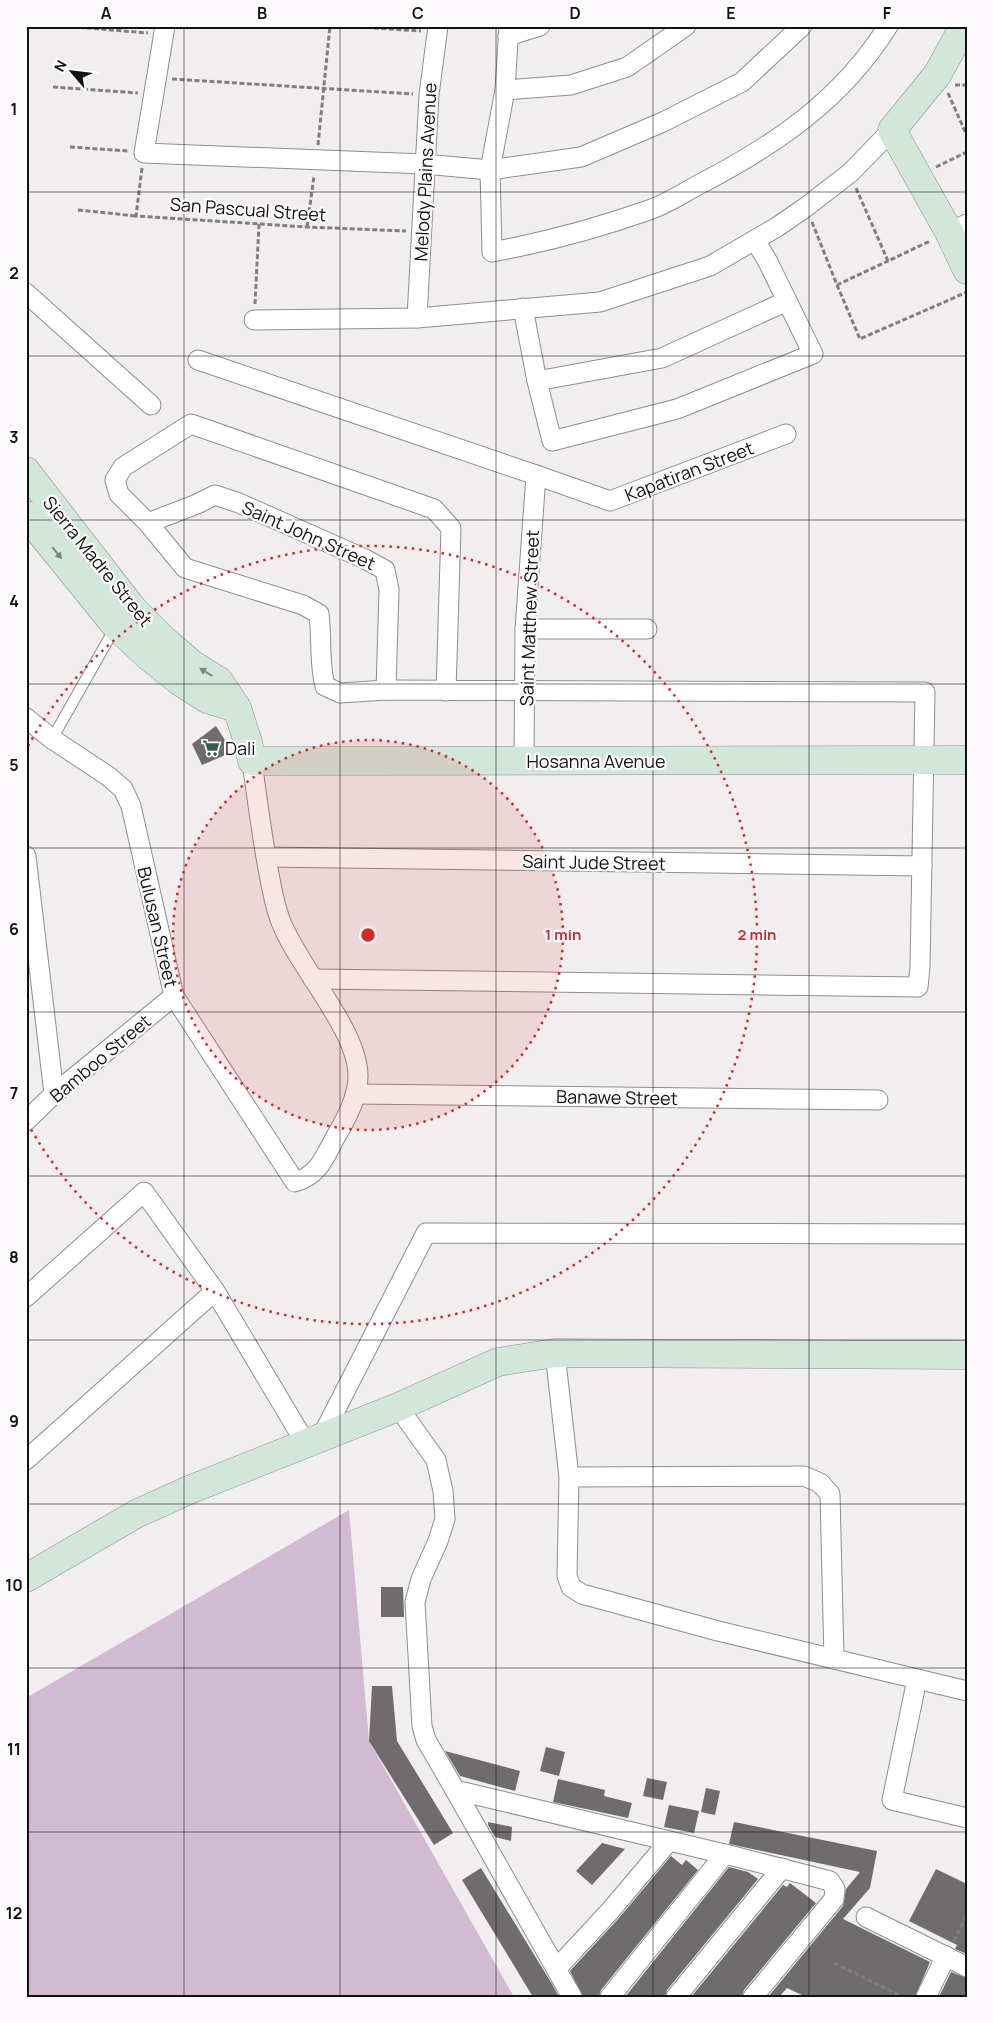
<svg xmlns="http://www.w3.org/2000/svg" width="993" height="2023" font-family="Manrope,sans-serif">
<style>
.green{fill:#d2bad2}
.building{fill:#6f6c6e}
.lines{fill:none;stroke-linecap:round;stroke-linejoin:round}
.lane-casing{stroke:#8f8d8f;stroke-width:12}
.street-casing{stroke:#8f8d8f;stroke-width:21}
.secondary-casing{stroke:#8f8d8f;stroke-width:29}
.path{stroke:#807e80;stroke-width:3;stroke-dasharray:5 2.5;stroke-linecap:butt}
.lane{stroke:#fff;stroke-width:10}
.street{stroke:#fff;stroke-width:19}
.secondary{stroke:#d0e7da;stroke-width:28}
.oneway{fill:#7a8780}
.grid{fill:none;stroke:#121112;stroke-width:1;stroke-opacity:0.55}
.ring{fill:none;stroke:#d62828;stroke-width:2.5;stroke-dasharray:2.5 5}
.labels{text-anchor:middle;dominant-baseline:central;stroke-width:4.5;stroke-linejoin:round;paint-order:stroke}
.street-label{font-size:18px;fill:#121112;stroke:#fefbfe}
.poi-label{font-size:18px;fill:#121112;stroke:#fefbfe;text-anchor:start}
.centre{fill:#d62828;stroke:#fefbfe;stroke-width:2.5}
.ring-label{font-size:15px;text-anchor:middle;font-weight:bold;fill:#d62828;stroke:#fefbfe;stroke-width:4.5;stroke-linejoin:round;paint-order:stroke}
.neatline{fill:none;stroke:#121112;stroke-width:2}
.grid-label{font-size:16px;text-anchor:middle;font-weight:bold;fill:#121112}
</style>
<rect width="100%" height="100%" fill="#f1eef0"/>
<polygon class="green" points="349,1510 369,1741 514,1997 26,1997 26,1698"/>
<g class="building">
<polygon points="216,726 228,745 230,753 202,765 192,744"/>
<polygon points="381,1587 403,1587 404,1617 381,1617"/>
<polygon points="372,1686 392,1686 397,1741 453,1833 434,1845 369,1741"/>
<polygon points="546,1747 565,1752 559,1776 540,1771"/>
<polygon points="445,1751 520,1771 515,1791 460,1776"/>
<polygon points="647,1778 667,1782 663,1800 643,1796"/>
<polygon points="558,1779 605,1790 604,1796 632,1803 628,1818 553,1802"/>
<polygon points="706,1788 720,1791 715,1815 701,1812"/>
<polygon points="669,1805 699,1811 694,1833 664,1827"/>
<polygon points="488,1822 512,1827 511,1841 495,1837 488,1825"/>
<polygon points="734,1822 877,1851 870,1888 843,1919 930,1962 915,1997 806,1997 787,1988 779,1997 768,1997 843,1906 846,1889 860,1872 729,1844"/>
<polygon points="602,1843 625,1849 592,1885 576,1871"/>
<polygon points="671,1856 682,1865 686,1860 698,1870 601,1990 599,1997 583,1997 570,1971 619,1918"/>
<polygon points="729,1867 748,1872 758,1879 667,1990 665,1997 625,1997"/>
<polygon points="481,1868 552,1984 559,1997 533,1997 462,1880"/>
<polygon points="936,1869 967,1884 967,1954 955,1949 957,1945 909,1921"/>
<polygon points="790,1883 816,1903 744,1990 742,1997 691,1997 783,1885 787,1887"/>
<polygon points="951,1972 967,1978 967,1997 939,1997"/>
</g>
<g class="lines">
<g class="lane-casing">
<polyline id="lane" points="52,739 116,626"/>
</g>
<g class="street-casing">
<g id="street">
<polyline points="165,26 144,153 424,164 490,170 581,157 663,122 742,82 802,26"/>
<path d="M509 26 505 90 490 170 492 252C546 242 598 228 649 210 667 204 683 193 700 184 775 145 842 100 888 26"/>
<polyline points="508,36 540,26"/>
<polyline points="505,90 571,85 627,67 686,26"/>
<polyline points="949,232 967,224"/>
<polyline points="26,293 151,405"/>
<polyline points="523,308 537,381 552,441 677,409 813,354 768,262 755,240"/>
<polyline points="417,318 429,95 438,26"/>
<polyline points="254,320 417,318 600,302 710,266 777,227 806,207 850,173 892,130"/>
<polyline points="198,360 536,475 610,501 786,434"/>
<polyline points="537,381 662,358 787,301"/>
<polyline points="148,523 197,504 215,495 239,503 365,559 385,570 389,590 386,690"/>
<polyline points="525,629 647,629"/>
<path d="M26 718 52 739 108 776 123 789 131 806 174 996 295 1182C319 1175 324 1158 336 1136 346 1119 358 1097 358 1076 358 1030 299 968 281 922 275 907 272 890 269 874 262 837 257 799 252 761"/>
<polyline points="524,761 525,629 536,475"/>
<polyline points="26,856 54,1094"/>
<polyline points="266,857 922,866"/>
<path d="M313 979 918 987 920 967 925 692 386 690 340 693 325 686C319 663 322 639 319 614L303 605 185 568 148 523 119 494 115 480 123 467 191 424 434 509 451 528 446 691"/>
<polyline points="355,1094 878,1100"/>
<polyline points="26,1121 54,1094 174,996"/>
<polyline points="26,1297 144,1192 215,1291 306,1444"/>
<polyline points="555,1353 569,1477 567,1576 571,1587 582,1594 718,1631 967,1691"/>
<polyline points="398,1407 436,1460 443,1491 445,1519 438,1541 421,1579 415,1602 422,1726 426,1740 455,1790 737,1857 830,1881 835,1889 834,1899 753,1997"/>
<polyline points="321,1438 426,1233 967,1234"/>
<polyline points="26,1460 215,1291"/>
<polyline points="569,1477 804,1476 820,1483 830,1494 834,1659"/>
<polyline points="917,1679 892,1800 967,1818"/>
<polyline points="455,1790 572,1997"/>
<polyline points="866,1917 967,1967"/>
<polyline points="557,1968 610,1911 669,1841"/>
<polyline points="610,1997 725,1854"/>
<polyline points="676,1997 782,1868"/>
<polyline points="926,1997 946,1956"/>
</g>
</g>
<g class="secondary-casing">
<g id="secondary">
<polyline points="964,26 937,75 892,130 949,232 967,270"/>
<polyline points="26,471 133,609 163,639 192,664 219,681 237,708 248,742 252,761 967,760"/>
<polyline points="26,515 116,626 149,657 179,681 207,699 237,708"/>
<polyline points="26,1578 136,1514 189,1490 398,1407 498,1362 555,1353 967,1355"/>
</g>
</g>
<g class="path">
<polyline points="64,26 148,33"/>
<polyline points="344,26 421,31"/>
<polyline points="172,79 413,94"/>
<polyline points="955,85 967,85"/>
<polyline points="53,87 138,93"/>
<polyline points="948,93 967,136"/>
<polyline points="318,145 330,26"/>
<polyline points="70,147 128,151"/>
<polyline points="936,167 967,152"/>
<polyline points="142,168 136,216 307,227 406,231"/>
<polyline points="856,188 888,261 930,241"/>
<polyline points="78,210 136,216"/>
<polyline points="812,222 837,285 888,261"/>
<polyline points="307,227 314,176"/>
<polyline points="837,285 860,339 967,292"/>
<polyline points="255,304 259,224"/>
<polyline points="954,1941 967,1915"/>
<polyline points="834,1963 903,1997"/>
</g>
<use href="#lane" class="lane"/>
<use href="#street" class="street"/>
<use href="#secondary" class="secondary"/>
</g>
<defs><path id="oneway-solid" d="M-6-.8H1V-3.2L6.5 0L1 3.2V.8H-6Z" transform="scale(1.25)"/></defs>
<g class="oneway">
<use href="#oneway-solid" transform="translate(57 553) rotate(51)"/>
<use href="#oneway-solid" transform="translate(206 672) rotate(-148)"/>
</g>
<path class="grid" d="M184 26V1997M340 26V1997M496 26V1997M653 26V1997M809 26V1997M26 192H967M26 356H967M26 520H967M26 684H967M26 848H967M26 1012H967M26 1176H967M26 1340H967M26 1504H967M26 1668H967M26 1832H967"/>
<circle cx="368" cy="935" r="195" fill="#d62828" fill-opacity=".12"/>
<g class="ring">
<circle cx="368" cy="935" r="195"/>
<path d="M28 746A389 389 0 1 1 28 1124"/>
</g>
<defs>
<g id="supermarket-bare" transform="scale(1.35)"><path d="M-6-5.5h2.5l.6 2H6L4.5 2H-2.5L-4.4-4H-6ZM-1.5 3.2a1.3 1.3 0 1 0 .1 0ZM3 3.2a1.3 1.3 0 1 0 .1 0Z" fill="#306348" stroke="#fefbfe" stroke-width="2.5" paint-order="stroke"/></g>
</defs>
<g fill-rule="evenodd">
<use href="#supermarket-bare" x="211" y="748"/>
</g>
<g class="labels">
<g class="street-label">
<text transform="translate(425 172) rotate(-87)">Melody Plains Avenue</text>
<text transform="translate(248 209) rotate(4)">San Pascual Street</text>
<text transform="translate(689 471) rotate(-21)">Kapatiran Street</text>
<text transform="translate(309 535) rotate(24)">Saint John Street</text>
<text transform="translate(98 561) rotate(51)">Sierra Madre Street</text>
<text transform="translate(529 618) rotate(-88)">Saint Matthew Street</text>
<text x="596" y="761">Hosanna Avenue</text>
<text transform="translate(594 862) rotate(1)">Saint Jude Street</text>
<text transform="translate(158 927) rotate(77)">Bulusan Street</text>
<text transform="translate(100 1058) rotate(-40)">Bamboo Street</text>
<text transform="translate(617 1097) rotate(1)">Banawe Street</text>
</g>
<g class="poi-label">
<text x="225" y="748">Dali</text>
</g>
</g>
<circle cx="368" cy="935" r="8" class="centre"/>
<g class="ring-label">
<text x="563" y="940">1 min</text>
<text x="757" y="940">2 min</text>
</g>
<rect width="993" height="2023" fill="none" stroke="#fefbfe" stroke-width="55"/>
<g transform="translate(72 72) rotate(298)" stroke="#fefbfe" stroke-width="4" paint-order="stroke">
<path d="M0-4L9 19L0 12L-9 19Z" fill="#121112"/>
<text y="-8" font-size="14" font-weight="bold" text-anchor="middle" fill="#121112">N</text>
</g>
<rect x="28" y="28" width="938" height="1968" class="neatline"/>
<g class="grid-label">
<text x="106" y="19">A</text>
<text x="262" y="19">B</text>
<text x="418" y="19">C</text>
<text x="575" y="19">D</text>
<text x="731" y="19">E</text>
<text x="887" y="19">F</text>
<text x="14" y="115">1</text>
<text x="14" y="279">2</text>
<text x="14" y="443">3</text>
<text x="14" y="607">4</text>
<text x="14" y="771">5</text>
<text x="14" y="935">6</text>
<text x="14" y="1099">7</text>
<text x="14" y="1263">8</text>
<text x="14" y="1427">9</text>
<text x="14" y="1591">10</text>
<text x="14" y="1755">11</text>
<text x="14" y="1919">12</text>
</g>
</svg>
